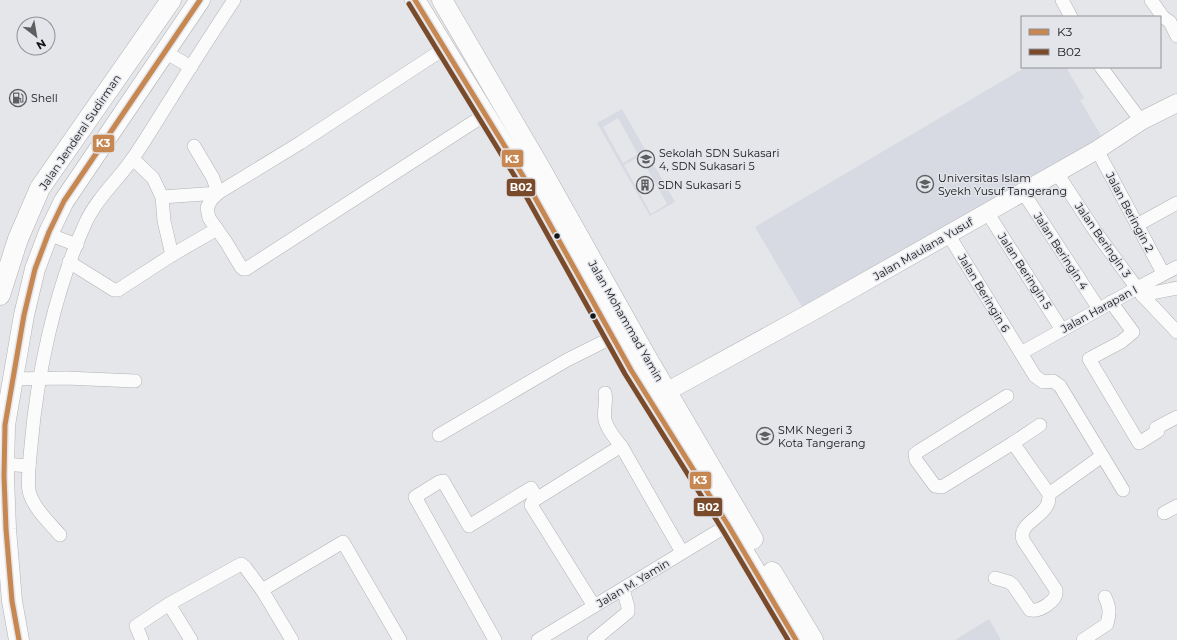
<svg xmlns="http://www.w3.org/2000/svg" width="1177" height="640" font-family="Montserrat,sans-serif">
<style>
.built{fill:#d8dae3;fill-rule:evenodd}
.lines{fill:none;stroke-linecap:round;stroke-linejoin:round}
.street-casing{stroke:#b1b2b4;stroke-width:14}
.secondary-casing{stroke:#b1b2b4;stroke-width:19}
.primary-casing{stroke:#b1b2b4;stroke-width:21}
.street{stroke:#fbfbfc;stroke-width:13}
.secondary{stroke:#fbfbfc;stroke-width:18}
.primary{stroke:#fbfbfc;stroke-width:20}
.bus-1-casing{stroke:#e3e5eb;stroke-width:8}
.bus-2-casing{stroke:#e3e5eb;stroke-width:8}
.bus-1{stroke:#c78751;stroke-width:5}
.bus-2{stroke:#7a4b2a;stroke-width:5}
.bus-dot{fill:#141517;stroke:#e3e5eb;stroke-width:1.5}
.labels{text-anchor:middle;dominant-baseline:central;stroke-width:3;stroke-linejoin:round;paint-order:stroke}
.poi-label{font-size:11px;fill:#141517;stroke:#e3e5eb;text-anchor:start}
.street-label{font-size:11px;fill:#141517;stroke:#e3e5eb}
.line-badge{stroke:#e3e5eb;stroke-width:1.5}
.badge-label{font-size:11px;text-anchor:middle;font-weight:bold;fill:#fff}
</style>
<rect width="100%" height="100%" fill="#e5e6e9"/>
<g class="built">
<polygon points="1026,67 1066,67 1084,98 1080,100 1102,137 805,312 755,227"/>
<path d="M622 109 675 202 650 216 597 123ZM618 118 638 154 623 163 603 127ZM640 156 667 204 651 214 624 165Z"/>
<polygon points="989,619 1001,640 955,640"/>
</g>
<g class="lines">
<g class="street-casing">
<g id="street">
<polyline points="1062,0 1071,17"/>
<polyline points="1151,0 1163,17 1170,22 1177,36"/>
<polyline points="165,52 191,67"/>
<polyline points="1101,67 1141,121"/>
<polyline points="194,146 213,178 218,193 300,143 445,48"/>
<polyline points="1097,150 1163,273"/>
<polyline points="133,159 153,178 162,197 164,221 172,255"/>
<polyline points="1057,173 1095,231 1142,295 1177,332"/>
<polyline points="1023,192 1099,309"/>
<polyline points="218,193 211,200 207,208 209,218 226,242 241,267 243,269 246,269 486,114"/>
<polyline points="162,197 218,193"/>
<polyline points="987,212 1062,330"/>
<polyline points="1137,225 1177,203"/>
<polyline points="48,234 77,245"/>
<polyline points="948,234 1035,376 1043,382 1053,381 1060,386 1123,490"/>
<polyline points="69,262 114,290 118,290 172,255 217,229"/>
<polyline points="1142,295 1177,288"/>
<polyline points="1111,302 1133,332 1121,342 1089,359 1139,443 1158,431 1156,428 1177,417"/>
<polyline points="1021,353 1137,288 1177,267"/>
<polyline points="13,379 66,378 135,381"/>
<path d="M605 393C607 402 603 411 605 420 607 430 617 440 623 449 643 484 662 518 682 552"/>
<polyline points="1007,396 919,451 915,454 916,460 935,486 942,487 1013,443 1049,494"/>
<polyline points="439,435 567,360 613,337"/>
<polyline points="1013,443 1040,425"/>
<polyline points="4,464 29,466"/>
<polyline points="1164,513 1177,506"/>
<path d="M60 535C50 523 33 508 29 491 27 480 30 458 31 446 37 374 55 290 85 224 96 199 118 180 133 158 147 138 159 117 172 97 192 64 213 32 234 0"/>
<path d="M995 578 1009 582 1013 585 1030 610C1039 612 1058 601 1056 590L1023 540C1018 525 1039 519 1046 507 1049 503 1049 499 1049 494L1102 456"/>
<polyline points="262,590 343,542 400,640"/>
<polyline points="169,604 191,640"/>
<polyline points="594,606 531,505 533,501 621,446"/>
<polyline points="142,640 136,626 169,604 241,564 245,567 262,590 292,640"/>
<polyline points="495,640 415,497 439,482 443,481 469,526 531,488 537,498"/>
<polyline points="538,640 728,525"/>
<polyline points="594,640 628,612 628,607 623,589"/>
<path d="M1083 640 1107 624C1110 613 1110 608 1105 597"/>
</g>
</g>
<g class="secondary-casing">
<polyline id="secondary" points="666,392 808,314 1097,150 1141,121 1177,103"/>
</g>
<g class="primary-casing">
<g id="primary">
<polyline points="415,0 523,176 631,370 728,525 796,640"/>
<polyline points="442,0 539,166 648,360 753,539"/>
<polyline points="0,295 18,239 40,188 171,0"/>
<polyline points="772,572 813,640"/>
<polyline points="19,640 12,601 6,529 4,476 5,425 24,315 35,269 49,232 64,201 200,0"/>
</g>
</g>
<use href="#street" class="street"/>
<use href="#secondary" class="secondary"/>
<use href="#primary" class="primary"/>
<g class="bus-1-casing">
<g id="bus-1">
<polyline points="415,0 523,176 631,370 728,525 796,640"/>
<polyline points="19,640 12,601 6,529 4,476 5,425 24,315 35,269 49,232 64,201 200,0"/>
</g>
</g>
<g class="bus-2-casing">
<polyline id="bus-2" points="409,4 517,180 625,374 722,529 788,640"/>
</g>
<use href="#bus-1" class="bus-1"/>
<use href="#bus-2" class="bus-2"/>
</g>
<defs>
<g id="fuel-ring" transform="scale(0.9)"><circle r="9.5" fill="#e3e5eb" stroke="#5d5e60" stroke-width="1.5"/><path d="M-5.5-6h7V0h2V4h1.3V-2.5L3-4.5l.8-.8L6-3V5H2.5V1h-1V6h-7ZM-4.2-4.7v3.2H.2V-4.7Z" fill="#5d5e60"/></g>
<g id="school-ring" transform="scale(0.9)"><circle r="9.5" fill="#e3e5eb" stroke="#5d5e60" stroke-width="1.5"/><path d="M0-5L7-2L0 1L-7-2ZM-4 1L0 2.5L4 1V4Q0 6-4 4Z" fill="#5d5e60"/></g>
<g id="university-ring" transform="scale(0.9)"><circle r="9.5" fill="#e3e5eb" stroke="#5d5e60" stroke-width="1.5"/><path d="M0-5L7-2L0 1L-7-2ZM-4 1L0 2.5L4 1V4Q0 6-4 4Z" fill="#5d5e60"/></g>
<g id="building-ring" transform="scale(0.9)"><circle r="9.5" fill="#e3e5eb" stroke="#5d5e60" stroke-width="1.5"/><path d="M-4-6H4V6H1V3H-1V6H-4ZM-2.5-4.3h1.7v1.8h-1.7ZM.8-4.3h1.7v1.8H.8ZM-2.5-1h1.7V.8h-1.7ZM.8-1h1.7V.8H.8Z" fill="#5d5e60"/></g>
</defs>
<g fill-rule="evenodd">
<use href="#fuel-ring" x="18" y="98"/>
<use href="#school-ring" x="646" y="159"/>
<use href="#university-ring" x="925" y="184"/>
<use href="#building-ring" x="645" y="185"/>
<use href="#school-ring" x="765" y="436"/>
</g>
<g class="bus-dot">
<circle cx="557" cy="236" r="3.5"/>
<circle cx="593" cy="316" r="3.5"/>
</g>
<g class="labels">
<g class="poi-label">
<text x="31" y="98">Shell</text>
<text x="659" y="153">Sekolah SDN Sukasari<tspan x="659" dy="13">4, SDN Sukasari 5</tspan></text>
<text x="938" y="178">Universitas Islam<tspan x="938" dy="13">Syekh Yusuf Tangerang</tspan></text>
<text x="658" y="185">SDN Sukasari 5</text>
<text x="778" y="430">SMK Negeri 3<tspan x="778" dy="13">Kota Tangerang</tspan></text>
</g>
<g class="street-label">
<text transform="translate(80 132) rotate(-56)">Jalan Jenderal Sudirman</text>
<text transform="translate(1130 212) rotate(62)">Jalan Beringin 2</text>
<text transform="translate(1103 240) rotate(55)">Jalan Beringin 3</text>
<text transform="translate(923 249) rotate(-30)">Jalan Maulana Yusuf</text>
<text transform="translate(1061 251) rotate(57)">Jalan Beringin 4</text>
<text transform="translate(1025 271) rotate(57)">Jalan Beringin 5</text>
<text transform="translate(984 293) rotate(59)">Jalan Beringin 6</text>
<text transform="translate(1099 309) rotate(-29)">Jalan Harapan I</text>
<text transform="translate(626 321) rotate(60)">Jalan Mohammad Yamin</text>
<text transform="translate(633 583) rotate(-31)">Jalan M. Yamin</text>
</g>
</g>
<g class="line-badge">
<rect x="92" y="134" width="23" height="19" rx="4" fill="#c78751"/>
<rect x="501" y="149" width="23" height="19" rx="4" fill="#c78751"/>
<rect x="506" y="178" width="30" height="19" rx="4" fill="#7a4b2a"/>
<rect x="689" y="471" width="23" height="19" rx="4" fill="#c78751"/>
<rect x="693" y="497" width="30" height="20" rx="4" fill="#7a4b2a"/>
</g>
<g class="badge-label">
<text x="103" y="147">K3</text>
<text x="512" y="163">K3</text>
<text x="521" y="191">B02</text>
<text x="700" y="484">K3</text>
<text x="708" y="511">B02</text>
</g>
<rect x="1021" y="16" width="140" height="52" fill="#e3e5eb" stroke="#909296"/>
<rect x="1029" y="29" width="20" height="6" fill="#c78751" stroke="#909296"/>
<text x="1057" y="36" font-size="12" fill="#141517">K3</text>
<rect x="1029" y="49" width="20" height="6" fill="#7a4b2a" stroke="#909296"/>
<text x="1057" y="56" font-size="12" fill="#141517">B02</text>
<g transform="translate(36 36) rotate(149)"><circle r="19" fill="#e3e5eb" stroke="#909296"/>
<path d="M0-3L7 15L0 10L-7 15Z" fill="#5d5e60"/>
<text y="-6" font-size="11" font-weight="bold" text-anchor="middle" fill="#141517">N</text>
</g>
</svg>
